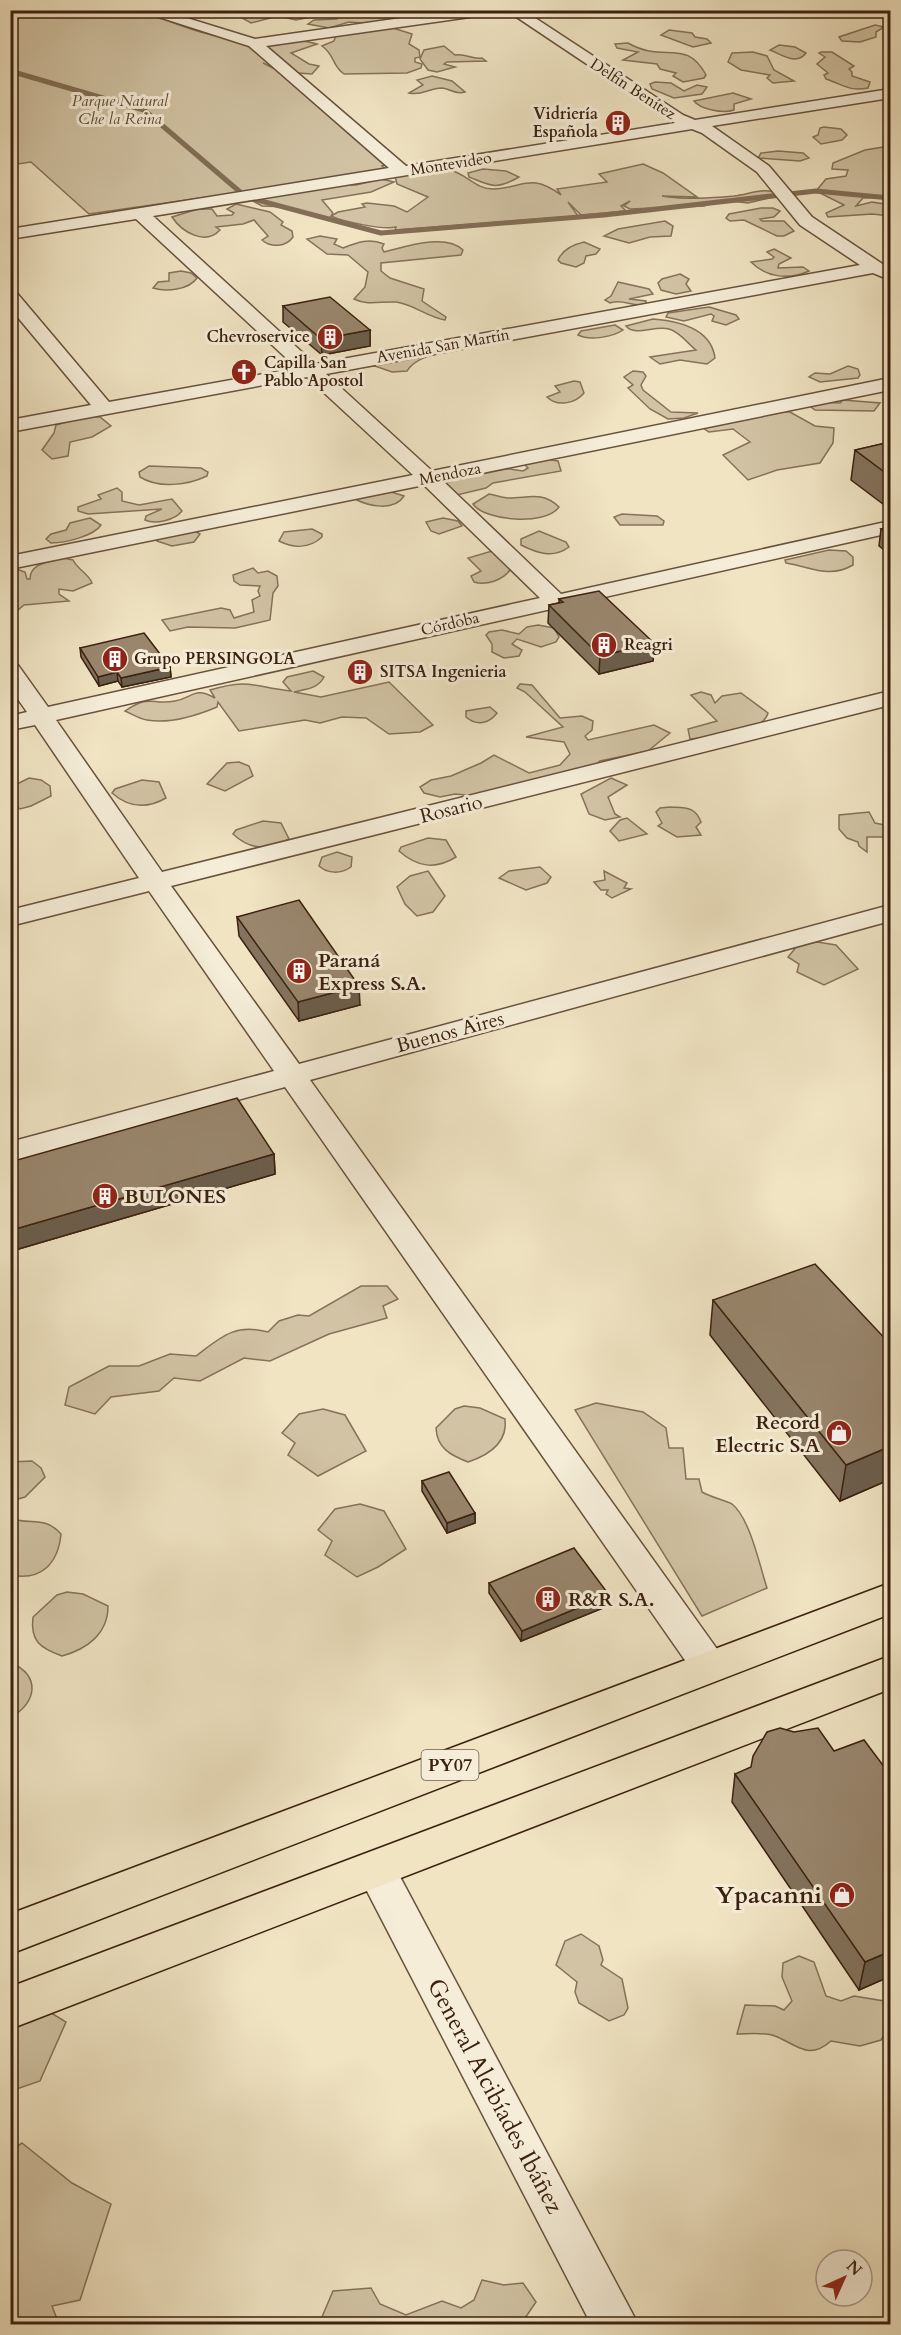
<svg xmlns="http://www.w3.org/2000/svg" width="901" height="2335" font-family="Cardo,serif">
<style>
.green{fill:#d1c3a4;stroke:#86725a;stroke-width:1.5}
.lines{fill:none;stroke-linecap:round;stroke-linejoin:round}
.stream{stroke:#826e56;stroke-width:5}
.minor-casing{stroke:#68523c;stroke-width:3}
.trunk-casing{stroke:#3b210f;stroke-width:3}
.minor{fill:#f5edd8;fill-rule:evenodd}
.trunk{fill:#f0e4c3;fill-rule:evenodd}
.wall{fill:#84735e;stroke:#3b210f;stroke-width:1.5}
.shaded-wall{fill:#6b5e4c;stroke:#3b210f;stroke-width:1.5}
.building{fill:#99866d;stroke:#3b210f;stroke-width:1.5}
.labels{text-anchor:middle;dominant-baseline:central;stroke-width:6;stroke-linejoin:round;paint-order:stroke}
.far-street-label{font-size:16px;fill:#3b210f;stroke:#f5edd8}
.far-park-label{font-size:16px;font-style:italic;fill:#604a34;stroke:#f5edd8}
.far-poi-label{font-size:16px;font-weight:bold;fill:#3b210f;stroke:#f5edd8;text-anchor:start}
.shield{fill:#f5edd8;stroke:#735e4b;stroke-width:1.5}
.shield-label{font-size:18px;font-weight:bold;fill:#3b210f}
.street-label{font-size:20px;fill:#3b210f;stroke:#f5edd8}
.poi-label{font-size:20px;font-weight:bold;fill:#3b210f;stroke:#f5edd8;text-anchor:start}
.near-poi-label{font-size:24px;font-weight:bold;fill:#3b210f;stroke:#f5edd8;text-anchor:end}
.near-street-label{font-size:24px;fill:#3b210f;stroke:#f5edd8}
</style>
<rect width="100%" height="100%" fill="#f0e4c3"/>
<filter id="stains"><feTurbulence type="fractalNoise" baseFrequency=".00333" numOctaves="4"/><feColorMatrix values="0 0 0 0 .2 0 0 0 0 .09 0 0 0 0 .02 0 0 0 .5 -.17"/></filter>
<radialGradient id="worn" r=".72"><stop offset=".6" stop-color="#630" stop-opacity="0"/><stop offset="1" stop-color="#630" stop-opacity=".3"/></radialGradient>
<g class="green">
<path d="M128 10C137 13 151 13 159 17 183 27 208 36 234 39 262 41 290 36 317 44L291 53 309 64 319 66 312 74 283 72 263 63 285 74 386 165 382 166 387 171 89 214 31 162 11 165V11Z"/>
<polygon points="426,10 429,12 425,16 363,23 349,22 329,28 308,24 314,20 337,19 339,15 362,16 364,12"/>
<polygon points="283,11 311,17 296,20 278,16 251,23 242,18 245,16 262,17"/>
<polygon points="875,25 884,27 876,32 876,37 860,42 842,41 839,37"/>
<path d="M393 28 412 34 409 44 419 50 420 57 415 58V62L422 64 421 68 407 73 344 74C332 66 335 55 322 46L334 41 336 35Z"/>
<polygon points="669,30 692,33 695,37 707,39 711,43 693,47 661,35"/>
<path d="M628 43C664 64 686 37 706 75L704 78 683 82 673 76 676 73 660 69 657 64 623 60 638 52 617 48 615 44Z"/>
<path d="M779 45 795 47 806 53C796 66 781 54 770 50Z"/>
<path d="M444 46 455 55C466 53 472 60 482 58L486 61 447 62 444 64 455 67 437 72 428 70 420 59 424 50Z"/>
<polygon points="753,52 767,56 774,70 794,81 773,83 767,78 770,75 741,70 728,62 732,53"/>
<path d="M821 52H832L854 66 849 69 852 72V76L870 82 868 88C849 92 842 84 826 79L824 75 828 73 817 64 825 57 819 53Z"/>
<path d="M432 76 452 81 465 92C455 95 451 89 442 88 429 88 422 96 409 93L423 85 417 80Z"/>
<polygon points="655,82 671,83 684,91 697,85 707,87 702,94 674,98 652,89 650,84"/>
<path d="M733 93 751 99 734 104V110C723 114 700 109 694 101Z"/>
<polygon points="824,127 841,129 847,135 842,140 821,144 813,137 818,135 820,128"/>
<polygon points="890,146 890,197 863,198 856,206 872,202 890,205 890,216 872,214 828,217 826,213 844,205 816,191 826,179 846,176 848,170 832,169 833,163 865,150"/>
<polygon points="778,151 803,153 809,158 800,161 758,158 761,153"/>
<path d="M643 164 663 173 697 197 662 196C685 200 711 198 734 196 751 194 766 186 781 195L748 203 722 200 704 206 630 209 624 206 630 201 621 206 626 211 581 215 568 202 578 216 395 230 396 227C384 230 343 222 331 216L338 212 365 207 362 204 367 203 394 206 407 212 428 197 397 184 395 176C408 174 437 167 450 170 467 174 476 190 495 189 525 187 531 173 561 195L557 189 607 182 599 174Z"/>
<path d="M483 169 506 171 519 177C495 191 490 185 469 177L468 173Z"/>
<polygon points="381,179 394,182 371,192 322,200 333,213 330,218 288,207 262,206 253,201 257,197 333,185 356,185"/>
<path d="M236 204 270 212 283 222 281 225 292 231 293 237C286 247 271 248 262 240L268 236 254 220 243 224 216 227 220 230C205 246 182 232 172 217L198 209H212L217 216 232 215 234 213 227 209Z"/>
<polygon points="761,208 773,208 780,211 774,217 760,219 762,221 784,221 794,231 784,236 777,236 744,220 730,221 726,218 729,214"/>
<polygon points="665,221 673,226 671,236 650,237 629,243 604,236 618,229"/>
<path d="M320 236 337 239 334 244 343 248C358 242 369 238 384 244L382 248 384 252C405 247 445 233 463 250L461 255 381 263V271L390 278 424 289 422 301 446 317 445 320C427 317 413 304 396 302 381 301 368 306 354 299L365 287 368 272 348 255 327 254 307 239Z"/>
<path d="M584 242 600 249 596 254 586 256 584 263 576 267 561 263 558 260C563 249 573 245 584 242Z"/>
<path d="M774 249 791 258 779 264 778 268 803 267 809 271C789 280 767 278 751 262L772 259 774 257 767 252Z"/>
<path d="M181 271 191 273 197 278C189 290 166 292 153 288L158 282 169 281V273Z"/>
<polygon points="680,274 689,279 686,284 691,291 676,294 661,290 658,283 662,279"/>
<path d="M618 282 649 289 653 294 629 299 646 301V304C633 308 623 298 610 303L605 300 611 296Z"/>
<polygon points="709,307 736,315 739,319 726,325 712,321 714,316 711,314 684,321 666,317 668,313"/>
<path d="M653 319C679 321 711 328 715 358L707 364 680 360 660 364 650 357 696 350C687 343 680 332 669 329 655 325 635 337 626 326Z"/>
<path d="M615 325 623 330C613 337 590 341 578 335L581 331Z"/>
<path d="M445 352C432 355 415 358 407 371L392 372 375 366 329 369Z"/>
<polygon points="848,366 858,369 860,375 858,378 820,382 809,377 815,373 830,374"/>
<polygon points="633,371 643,372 646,376 641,385 643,390 671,412 698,413 684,418 668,419 650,409 628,388 633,385 624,377"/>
<path d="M574 381 580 382 584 393C575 404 557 407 547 397L560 392 555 386Z"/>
<polygon points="843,400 880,403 874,411 815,410 811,407 819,402 840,403"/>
<polygon points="771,411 790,412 815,426 834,428 833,443 820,463 777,470 748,480 723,455 750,442 733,429 709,432 703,428 708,425 751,419"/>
<polygon points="86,416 100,417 111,426 92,437 70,442 68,456 52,459 42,450 54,433 56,425"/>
<polygon points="538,458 558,461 561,471 493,483 486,488 457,495 445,483 497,467 523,471 528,468 524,464"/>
<path d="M149 466 201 468 208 472 207 476C188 485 159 489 140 477L139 472Z"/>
<path d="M117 488 122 492V501L139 505 172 499 182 511C175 520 155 525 145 520L146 516 162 509 88 514 78 511V507L101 499 98 495Z"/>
<path d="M388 491 404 496C394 512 368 506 355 499Z"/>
<path d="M489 494C496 495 503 498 509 498 529 498 542 491 559 507 546 526 484 521 473 504Z"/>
<polygon points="622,514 657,516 664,521 663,525 620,525 614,517"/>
<path d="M90 518 101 525C94 536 65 543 51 543L46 539 51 534 66 530 70 523Z"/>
<polygon points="443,518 458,521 462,526 439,534 431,531 426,522"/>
<polygon points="191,529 200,534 194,542 172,546 157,541 159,537"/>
<path d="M312 529 322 534V537C309 549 293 548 279 541L284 532Z"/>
<path d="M539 531 566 542 569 547C553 559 537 553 521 545V539Z"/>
<path d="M829 550 846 551 853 557V565C829 579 811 567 786 563L785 560Z"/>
<path d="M492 551 510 564V570C503 580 486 586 474 582L471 576 481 571 468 558Z"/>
<path d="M63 558 73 560C78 570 89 574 92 583L73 591 59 589V594L69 601 24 605 11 616V567L25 572 27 579H30C30 563 49 562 63 558Z"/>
<polygon points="253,568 258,573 268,571 277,576 278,586 273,593 270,620 235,628 188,627 170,631 162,620 221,608 230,610 234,618 254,612 252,600 260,596 258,591 260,586 240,585 234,581 233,575"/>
<polygon points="538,625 554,628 559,637 556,642 541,647 517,639 512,644 522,650 519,656 504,658 492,652 492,644 486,635 489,632 502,630 519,634 527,627"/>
<path d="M313 671 324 677C318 689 305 689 294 692L321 697 389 682 433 725 420 732 389 734 366 718 342 717 320 723 305 720 239 731 218 702 217 707C198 715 169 724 147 720 140 719 132 714 125 711 151 693 152 706 175 701 193 698 194 686 215 698L210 690C250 678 253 687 291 691L283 682 287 677Z"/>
<polygon points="520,684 532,685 560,718 582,716 593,721 592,730 585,736 588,740 654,725 670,733 648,751 600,761 583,776 476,796 455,794 440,797 424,793 420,787 431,780 451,776 481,763 494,755 529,773 560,765 570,754 564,742 526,737 563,727 525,692 517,688"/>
<path d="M701 692 711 695 715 703 722 696 741 693 768 713C762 735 710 737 690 739L688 729 717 721 691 695Z"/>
<path d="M490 707 497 713C489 724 476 726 466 717V711Z"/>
<polygon points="239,762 249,766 253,776 225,791 207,784 227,763"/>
<polygon points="29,778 41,780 50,786 51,796 31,806 20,809 11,801 11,787"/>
<polygon points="611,778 627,785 608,797 615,814 620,817 605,820 589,814 581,794"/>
<path d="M142 780 159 782 166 798C147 809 129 808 112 793L115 789Z"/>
<path d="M670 807C685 808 695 806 701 822L696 827 701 835 677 837 658 826 662 823 656 812 660 808Z"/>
<polygon points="869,812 875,823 890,826 890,837 867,837 867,852 859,846 858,842 847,838 839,829 839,815"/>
<polygon points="627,818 647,834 619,841 610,831 620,820"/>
<path d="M263 821 281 823 289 839C269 851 250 850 233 834L236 830Z"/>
<path d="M428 838 446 840 456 857C435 870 417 867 399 851L401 847Z"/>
<path d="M337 852 352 857 351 867C341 874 328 874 319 866L322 857Z"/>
<polygon points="540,867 551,877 547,883 526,890 499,878 509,871"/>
<polygon points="428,871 445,896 433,912 417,916 405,904 397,887 410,876"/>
<polygon points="604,871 627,883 624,888 631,889 612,898 606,894 608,890 601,890 594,882 605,880"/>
<polygon points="817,942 836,945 858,969 824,985 797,972 799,964 788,957 798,945"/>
<path d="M361 1286H387L398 1299 383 1306 387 1318 329 1334 270 1361 244 1358 200 1381 174 1378 159 1391 111 1397 95 1414 65 1405 69 1387 109 1366H139L170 1354 196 1356C221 1337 235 1323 268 1332L279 1321 298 1315 309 1316Z"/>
<path d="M596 1403 643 1412 666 1428 669 1448H683L686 1479H699L702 1492C710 1497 727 1501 732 1504 750 1518 760 1567 767 1588L702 1616 575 1410Z"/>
<path d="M464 1406 480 1408 505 1419C508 1443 489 1455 468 1462 450 1455 437 1448 436 1428L455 1409Z"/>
<polygon points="323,1409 345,1415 366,1451 318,1476 288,1455 295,1443 282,1433 299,1414"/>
<polygon points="32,1461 41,1468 45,1477 25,1497 11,1501 11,1462"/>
<polygon points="360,1504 384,1511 406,1549 378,1567 357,1577 325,1555 332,1541 318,1530 335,1509"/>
<path d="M11 1518C29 1526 44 1515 61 1534 58 1564 41 1581 11 1575Z"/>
<path d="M67 1592 83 1594 108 1606C108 1634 87 1649 62 1656 40 1648 30 1641 33 1617L57 1595Z"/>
<path d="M11 1663C41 1675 37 1703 11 1717Z"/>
<polygon points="581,1934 599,1946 603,1960 601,1965 622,1979 628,2008 624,2015 609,2021 579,2003 575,1992 577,1982 556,1965 565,1941"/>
<path d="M799 1956 814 1962 826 1996 841 2001 854 1996 890 2002V2026L881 2040 860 2046 831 2041C808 2061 798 2045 775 2036 766 2032 747 2034 737 2034L745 2005 775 2006 784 2010 792 2001 782 1977 783 1963Z"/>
<polygon points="10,1997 40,2006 66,2022 40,2081 11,2091"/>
<polygon points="22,2143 72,2183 111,2204 80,2300 52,2306 59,2324 11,2324 11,2151"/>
<polygon points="482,2280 504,2285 523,2283 536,2302 523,2321 512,2324 319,2324 333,2291 371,2288 380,2304 406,2315 442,2301 461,2308 474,2300"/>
</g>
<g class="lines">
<polyline class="stream" points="10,71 144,110 246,197 381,233 604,215 816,191 890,198"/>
<g class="minor-casing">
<g id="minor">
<path d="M137 10H161L255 39 457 10H498L491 14 266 46 406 166 675 123 506 10H523L683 115 695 120 890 89V98L712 126 769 166 812 217 890 269V277L885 278 873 273 326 374 432 471 890 378V390L443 481 561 594 890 521V533L56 720 162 872 890 691V705L171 886 299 1064 890 905V921L310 1080 722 1656 727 1666 722 1676 709 1681 696 1676 285 1087 10 1162V1142L274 1071 149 891 10 926V910L139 878 35 725 10 730V716L27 712 10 688V663L18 665 48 707 540 598 424 485 10 569V556L413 475 307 377 10 432V420L91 405 10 308V291L16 292 109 402 297 368 136 219 10 239V229L389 168 249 46ZM692 129 702 133 757 172 800 225 860 265 315 364 153 216Z"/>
<polygon points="375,1851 389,1856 638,2324 591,2324 355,1868 361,1856"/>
</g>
</g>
<g class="trunk-casing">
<g id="trunk">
<polygon points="890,1583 890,1614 10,1954 10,1914"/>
<polygon points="890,1656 890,1689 10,2029 10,1987"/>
</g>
</g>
<use href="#minor" class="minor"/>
<use href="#trunk" class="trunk"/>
</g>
<g class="wall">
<polygon points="283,306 370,330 370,346 322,355 283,322"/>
<polygon points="891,442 891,510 851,480 855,450"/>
<polygon points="891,527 891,555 879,546 881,529"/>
<polygon points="559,599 654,643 653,661 599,674 548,623 549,605 559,603"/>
<polygon points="80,648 170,667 171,677 122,687 118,681 99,686 81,657"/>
<polygon points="237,917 360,1005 299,1021 239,936"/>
<polygon points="274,1154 275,1174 15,1250 10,1241 10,1162"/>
<polygon points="713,1300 891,1345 891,1479 840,1501 710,1335"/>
<polygon points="422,1481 475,1513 475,1523 447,1533 422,1491"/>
<polygon points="489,1583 609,1595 608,1606 521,1641 489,1593"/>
<polygon points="735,1774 891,1976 859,1990 732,1802"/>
</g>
<g class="shaded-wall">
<polygon points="370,330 370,346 322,355 321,339"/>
<polygon points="654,643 653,661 599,674 600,656"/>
<polygon points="170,667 171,677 122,687 121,678"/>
<polygon points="117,672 118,681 99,686 98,677"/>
<polygon points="359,986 360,1005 299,1021 298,1002"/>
<polygon points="274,1154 275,1174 15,1250 12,1230"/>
<polygon points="891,1446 891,1479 840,1501 846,1465"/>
<polygon points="475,1513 475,1523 447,1533 447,1523"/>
<polygon points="609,1595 608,1606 521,1641 522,1631"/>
<polygon points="891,1951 891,1976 859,1990 865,1962"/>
</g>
<g class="building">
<polygon points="330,297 370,330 321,339 283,306"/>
<polygon points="890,442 891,477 855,450"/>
<polygon points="891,527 891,536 881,529"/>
<polygon points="599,591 654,643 600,656 549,605 563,602 559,599"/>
<polygon points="144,633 170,667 121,678 117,672 98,677 80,648"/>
<polygon points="299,900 359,986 298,1002 237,917"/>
<polygon points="237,1098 274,1154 12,1230 10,1227 10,1162"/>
<polygon points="815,1264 891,1345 891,1446 846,1465 713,1300"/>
<polygon points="449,1472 475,1513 447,1523 422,1481"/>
<polygon points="574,1548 609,1595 522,1631 489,1583"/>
<polygon points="780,1728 794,1732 818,1728 834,1751 864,1740 891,1776 891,1951 865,1962 735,1774 751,1767 753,1756 767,1732"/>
</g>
<defs>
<g id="building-disc" transform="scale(1.35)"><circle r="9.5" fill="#8f2418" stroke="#f5edd8"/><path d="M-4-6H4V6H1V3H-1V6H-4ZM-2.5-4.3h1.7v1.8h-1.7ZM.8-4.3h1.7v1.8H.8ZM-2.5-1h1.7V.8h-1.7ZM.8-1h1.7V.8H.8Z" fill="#fff"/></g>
<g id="church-disc" transform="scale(1.35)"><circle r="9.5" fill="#8f2418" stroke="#f5edd8"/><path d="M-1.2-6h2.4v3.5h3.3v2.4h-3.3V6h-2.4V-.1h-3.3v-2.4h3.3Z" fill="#fff"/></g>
<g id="shop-disc" transform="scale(1.35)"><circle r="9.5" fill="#8f2418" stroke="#f5edd8"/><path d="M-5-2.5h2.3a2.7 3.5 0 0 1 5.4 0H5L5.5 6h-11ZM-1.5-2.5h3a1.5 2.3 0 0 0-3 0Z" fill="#fff"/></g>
</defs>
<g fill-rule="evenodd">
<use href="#building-disc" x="618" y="123"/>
<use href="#building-disc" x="330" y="337"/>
<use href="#church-disc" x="244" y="372"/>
<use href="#building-disc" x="604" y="645"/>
<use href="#building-disc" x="115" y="659"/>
<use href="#building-disc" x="360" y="672"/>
<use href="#building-disc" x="299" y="971"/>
<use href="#building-disc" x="105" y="1196"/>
<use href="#shop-disc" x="839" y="1433"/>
<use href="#building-disc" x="548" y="1599"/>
<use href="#shop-disc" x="842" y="1895"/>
</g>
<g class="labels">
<g class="far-street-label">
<text transform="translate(633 89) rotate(33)">Delfín Benítez</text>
<text transform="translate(451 164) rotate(-9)">Montevideo</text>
<text transform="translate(443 346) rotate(-10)">Avenida San Martín</text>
<text transform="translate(450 474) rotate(-11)">Mendoza</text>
<text transform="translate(450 624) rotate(-13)">Córdoba</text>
</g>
<g class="far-park-label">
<text x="120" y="101">Parque Natural<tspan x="120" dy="18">Che la Reina</tspan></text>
</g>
<g class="far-poi-label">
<text x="598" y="114" text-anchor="end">Vidriería<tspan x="598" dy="18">Española</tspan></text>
<text x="310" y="337" text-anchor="end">Chevroservice</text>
<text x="264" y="363">Capilla San<tspan x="264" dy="18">Pablo Apostol</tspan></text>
<text x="624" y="645">Reagri</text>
<text x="134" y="659">Grupo PERSINGOLA</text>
<text x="380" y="672">SITSA Ingenieria</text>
</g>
<rect class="shield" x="421.5" y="1750" width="57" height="30" rx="4.5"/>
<g class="shield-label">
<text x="450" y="1765">PY07</text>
</g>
<g class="street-label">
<text transform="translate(451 809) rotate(-14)">Rosario</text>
<text transform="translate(450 1032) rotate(-15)">Buenos Aires</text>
</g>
<g class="poi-label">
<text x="318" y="960">Paraná<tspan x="318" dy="23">Express S.A.</tspan></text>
<text x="124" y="1196">BULONES</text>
<text x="820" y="1422" text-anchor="end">Record<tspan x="820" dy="23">Electric S.A</tspan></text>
<text x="568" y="1599">R&amp;R S.A.</text>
</g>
<g class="near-poi-label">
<text x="822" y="1895">Ypacanni</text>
</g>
<g class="near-street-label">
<text transform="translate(495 2096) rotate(62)">General Alcibíades Ibáñez</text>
</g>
</g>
<rect width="901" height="2335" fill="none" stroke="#f0e4c3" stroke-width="36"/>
<rect x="12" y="12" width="877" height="2311" fill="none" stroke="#3b210f" stroke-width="3"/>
<rect x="18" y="18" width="865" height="2299" fill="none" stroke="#3b210f" stroke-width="1.5"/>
<g transform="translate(844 2278) rotate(45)"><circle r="28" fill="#f5edd8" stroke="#ab9b88" stroke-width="1.5"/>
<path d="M0-4.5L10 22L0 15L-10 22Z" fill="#8f2418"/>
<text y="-9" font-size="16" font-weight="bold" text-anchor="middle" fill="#3b210f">N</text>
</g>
<rect width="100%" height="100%" filter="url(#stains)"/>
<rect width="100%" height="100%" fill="url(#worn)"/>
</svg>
